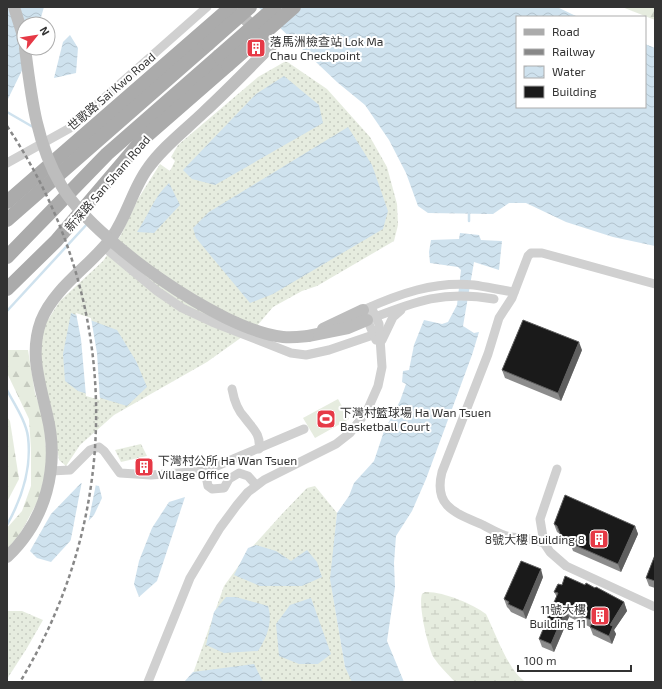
<svg xmlns="http://www.w3.org/2000/svg" width="662" height="689" font-family="'Exo 2','Noto Sans SC',sans-serif">
<style>
.grass{fill:url(#grass-dots)}
.forest{fill:url(#forest-firs)}
.wetland{fill:url(#wetland-marsh)}
.pitch{fill:#e6ecdf}
.water{fill:url(#water-waves)}
.pier{fill:#fff}
.lines{fill:none;stroke-linecap:round;stroke-linejoin:round}
.stream{stroke:#cfe2ee;stroke-width:2.5}
.street{stroke:#d0d0d0;stroke-width:9}
.secondary{stroke:#bdbdbd;stroke-width:12}
.primary{stroke:#ababab;stroke-width:14}
.rail{stroke:#888;stroke-width:2.5;stroke-dasharray:4 3;stroke-linecap:butt}
.secondary-bridge{stroke:#bdbdbd;stroke-width:12}
.primary-bridge{stroke:#ababab;stroke-width:14}
.wall{fill:#8c8c8c}
.shaded-wall{fill:#5f5f5f}
.building{fill:#1a1a1a;stroke:#5f5f5f}
.labels{text-anchor:middle;dominant-baseline:central;stroke-width:4;stroke-linejoin:round;paint-order:stroke}
.poi-label{font-size:12px;fill:#333;stroke:#fff;text-anchor:start}
.street-label{font-size:12px;fill:#333;stroke:#fff}
</style>
<defs>
<pattern id="grass-dots" width="8" height="8" patternUnits="userSpaceOnUse"><rect width="8" height="8" fill="#e6ecdf"/><path d="M2 2h.1M6 6h.1" fill="none" stroke="#c6cbc0" stroke-width="1.8" stroke-linecap="round"/></pattern>
<pattern id="forest-firs" width="22" height="20" patternUnits="userSpaceOnUse"><rect width="22" height="20" fill="#e6ecdf"/><path d="M5 1l3.5 6h-7zM16 11l3.5 6h-7z" fill="#c6cbc0"/></pattern>
<pattern id="wetland-marsh" width="20" height="14" patternUnits="userSpaceOnUse"><rect width="20" height="14" fill="#e6ecdf"/><path d="M1 5h8M5 5V1M11 12h8M15 12V8" fill="none" stroke="#c6cbc0"/></pattern>
<pattern id="water-waves" width="16" height="10" patternUnits="userSpaceOnUse"><rect width="16" height="10" fill="#cfe2ee"/><path d="M0 5q4-4 8 0t8 0" fill="none" stroke="#b2c2cd"/></pattern>
</defs>
<rect width="100%" height="100%" fill="#fff"/>
<g class="grass">
<polygon points="286,61 327,89 370,137 387,167 397,204 398,225 394,241 317,286 302,291 273,307 256,327 207,362 114,415 80,445 66,466 59,460 52,418 38,364 42,329 60,301 103,261 121,235 138,199 160,164 170,171 175,161 171,157 178,145 258,77"/>
<polygon points="141,444 147,456 121,462 115,450"/>
<polygon points="315,486 337,513 331,583 345,667 353,682 190,682 224,586 253,546 282,514 307,488"/>
<polygon points="7,611 22,611 43,620 27,648 7,679"/>
</g>
<g class="forest">
<polygon points="622,7 655,7 655,20"/>
<polygon points="7,350 28,350 35,393 44,420 47,465 39,499 21,532 7,550 7,528 22,511 31,486 31,449 29,419 7,373"/>
<polygon points="7,417 10,421 19,479 7,502"/>
</g>
<path class="wetland" d="M425 592C442 591 473 604 486 614 495 632 509 673 526 682H455C448 674 440 667 434 658 428 648 418 605 422 594Z"/>
<polygon class="pitch" points="338,399 349,419 315,438 303,418"/>
<g class="water">
<polygon points="7,7 44,7 39,24 24,24 24,48 33,48 7,101"/>
<polygon points="258,7 557,7 578,17 517,17 517,107 645,107 645,44 655,48 655,246 613,237 566,222 526,203 509,203 493,214 428,213 418,206 406,173 389,140 365,105 337,82"/>
<polygon points="70,35 78,48 76,73 54,78 63,42"/>
<polygon points="284,76 319,105 323,123 215,185 192,179 183,170 256,94"/>
<polygon points="348,127 372,165 388,211 383,229 273,294 250,303 196,238 193,228 209,212"/>
<path d="M169 183 180 205 154 233 137 232C148 216 155 195 169 183Z"/>
<polygon points="460,233 479,235 481,240 502,241 499,270 474,262 463,326 474,333 479,332 472,355 426,479 412,511 396,536 394,563 395,587 387,641 404,682 352,682 345,667 330,579 337,513 349,496 354,483 374,461 384,431 400,401 406,384 402,382 403,371 409,370 414,345 424,320 442,324 448,322 457,305 461,270 458,267 430,263 429,252 431,240 459,239"/>
<polygon points="71,313 117,330 136,361 147,387 127,406 78,391 65,381 63,354"/>
<polygon points="81,483 99,486 102,498 94,515 51,562 37,558 30,551 51,514"/>
<polygon points="185,497 157,581 139,597 134,584 139,561 152,528 169,502"/>
<polygon points="256,545 276,551 291,561 307,550 317,562 322,577 302,586 260,586 234,575 248,548"/>
<path d="M226 597H236L268 606C273 622 267 637 258 651L224 653 206 645 214 612Z"/>
<polygon points="311,598 331,654 318,664 299,664 279,656 276,624 290,605"/>
<polygon points="254,664 263,682 184,682 193,672"/>
</g>
<g class="pier">
<polygon points="76,313 91,318 97,353 100,400 86,396 81,339"/>
<polygon points="82,481 96,484 88,524 70,544"/>
</g>
<g class="lines">
<g class="stream">
<polyline points="7,112 33,127"/>
<polyline points="469,213 469,221"/>
<polyline points="7,311 88,223"/>
<path d="M7 390C14 404 26 421 28 437 32 469 22 498 7 525"/>
</g>
<g class="street">
<polyline points="7,163 70,128 207,7"/>
<polyline points="104,247 157,291 182,308 212,322 291,353 306,355 329,350 373,335"/>
<path d="M370 319C416 301 444 290 494 299"/>
<path d="M376 340 363 310C399 294 434 281 474 285 487 287 501 290 514 292"/>
<polyline points="382,340 393,317 401,310"/>
<path d="M232 389C234 400 237 410 245 418 253 429 261 434 259 449"/>
<polyline points="557,469 540,519 544,543 550,552 566,566 655,607"/>
<polyline points="51,471 70,470 90,450 99,447 104,451 120,473 151,475 205,471 304,429"/>
<polyline points="205,471 208,486 212,489 224,488 229,479 239,473 248,476 256,485"/>
<path d="M544 543C529 537 526 539 511 537 502 536 491 529 483 525 456 513 433 507 442 472L488 354 499 318 512 298 528 256 531 253H542L655 284"/>
<polyline points="148,682 190,578 220,528 237,505 248,492 264,480 336,444 350,433 367,411 378,386 382,367 379,324 371,307"/>
</g>
<g class="secondary">
<polyline points="14,7 24,39"/>
<polyline points="323,329 363,310"/>
<polyline points="308,336 348,328 367,320"/>
<path d="M7 557C46 520 60 467 47 415 40 383 29 354 41 321 55 286 91 266 112 237 127 216 133 188 148 168 163 147 184 131 203 113 227 91 250 67 273 44L235 10"/>
</g>
<g class="primary">
<polyline points="7,202 231,7"/>
<polyline points="7,220 208,44"/>
<polyline points="7,257 107,154 219,56"/>
<polyline points="7,289 56,241 142,140 228,65"/>
</g>
<path class="rail" d="M7 126C121 296 126 507 20 682"/>
<path class="secondary-bridge" d="M25 48C31 95 36 143 61 185 93 240 220 330 283 337 292 338 299 337 308 336"/>
<g class="primary-bridge">
<polyline points="208,44 250,7"/>
<polyline points="219,56 275,7"/>
<polyline points="228,65 294,7"/>
</g>
</g>
<g class="wall">
<polygon points="582,350 561,401 505,378 502,370"/>
<polygon points="148,460 150,469 138,468 137,463"/>
<polygon points="554,524 635,526 638,534 621,572 573,551 572,548 564,544 560,534 557,532"/>
<polygon points="655,555 655,588 649,586 646,578"/>
<polygon points="543,577 526,619 511,612 509,609 507,607 504,599"/>
<polygon points="562,585 585,585 595,588 624,602 627,611 614,630 616,634 612,644 593,635 590,627 569,617 554,652 542,647 539,639 548,618 546,613 552,607 557,597 554,592"/>
</g>
<g class="shaded-wall">
<polygon points="579,342 582,350 561,401 558,393"/>
<polygon points="635,526 638,534 621,572 618,564"/>
<polygon points="541,569 543,577 526,619 523,611"/>
<polygon points="624,602 627,611 614,630 616,634 612,644 609,636 610,625"/>
<polygon points="566,609 569,617 554,652 551,644"/>
</g>
<g class="building">
<polygon points="523,320 579,342 558,393 502,370"/>
<polygon points="148,460 150,467 137,466 137,463"/>
<polygon points="565,495 635,526 618,564 570,543 571,541 561,536 557,526 554,524"/>
<polygon points="655,555 655,581 646,578"/>
<polygon points="521,561 541,569 523,611 508,604 509,602 504,599"/>
<polygon points="565,576 585,585 586,583 595,588 596,587 624,602 610,625 613,626 609,636 590,627 593,621 566,609 551,644 539,639 549,615 546,613 549,606 552,607 558,593 554,592 558,584 562,585"/>
</g>
<defs>
<g id="building-square" transform="scale(1)"><rect x="-9" y="-9" width="18" height="18" rx="4" fill="#e63946" stroke="#fff"/><path d="M-4-6H4V6H1V3H-1V6H-4ZM-2.5-4.3h1.7v1.8h-1.7ZM.8-4.3h1.7v1.8H.8ZM-2.5-1h1.7V.8h-1.7ZM.8-1h1.7V.8H.8Z" fill="#fff"/></g>
<g id="stadium-square" transform="scale(1)"><rect x="-9" y="-9" width="18" height="18" rx="4" fill="#e63946" stroke="#fff"/><path d="M0-5a6.5 5 0 1 0 0 10a6.5 5 0 1 0 0-10ZM-3.5-1.8h7v3.6h-7Z" fill="#fff"/></g>
</defs>
<g fill-rule="evenodd">
<use href="#building-square" x="256" y="48"/>
<use href="#stadium-square" x="326" y="419"/>
<use href="#building-square" x="144" y="467"/>
<use href="#building-square" x="599" y="539"/>
<use href="#building-square" x="600" y="616"/>
</g>
<g class="labels">
<g class="poi-label">
<text x="270" y="41">落馬洲檢查站 Lok Ma<tspan x="270" dy="14">Chau Checkpoint</tspan></text>
<text x="340" y="412">下灣村籃球場 Ha Wan Tsuen<tspan x="340" dy="14">Basketball Court</tspan></text>
<text x="158" y="460">下灣村公所 Ha Wan Tsuen<tspan x="158" dy="14">Village Office</tspan></text>
<text x="585" y="539" text-anchor="end">8號大樓 Building 8</text>
<text x="586" y="609" text-anchor="end">11號大樓<tspan x="586" dy="14">Building 11</tspan></text>
</g>
<g class="street-label">
<text transform="translate(111 91) rotate(-41)">世歌路 Sai Kwo Road</text>
<text transform="translate(107 183) rotate(-49)">新深路 San Sham Road</text>
</g>
</g>
<rect width="662" height="689" fill="none" stroke="#333333" stroke-width="16"/>
<rect x="516" y="16" width="130" height="92" fill="#ffffff" stroke="#adadad"/>
<rect x="524" y="29" width="20" height="6" fill="#ababab" stroke="#adadad"/>
<text x="552" y="36" font-size="12" fill="#333333">Road</text>
<rect x="524" y="49" width="20" height="6" fill="#888888" stroke="#adadad"/>
<text x="552" y="56" font-size="12" fill="#333333">Railway</text>
<rect x="524" y="66" width="20" height="12" fill="url(#water-waves)" stroke="#adadad"/>
<text x="552" y="76" font-size="12" fill="#333333">Water</text>
<rect x="524" y="86" width="20" height="12" fill="#1a1a1a" stroke="#adadad"/>
<text x="552" y="96" font-size="12" fill="#333333">Building</text>
<g transform="translate(36 36) rotate(60)"><circle r="19" fill="#ffffff" stroke="#adadad"/>
<path d="M0-3L7 15L0 10L-7 15Z" fill="#e63946"/>
<text y="-6" font-size="11" font-weight="bold" text-anchor="middle" fill="#333333">N</text>
</g>
<path d="M518 665v6h113v-6" fill="none" stroke="#333333" stroke-width="2"/>
<text x="524" y="665" font-size="12" fill="#333333" stroke="#ffffff" stroke-width="3" paint-order="stroke">100 m</text>
</svg>
